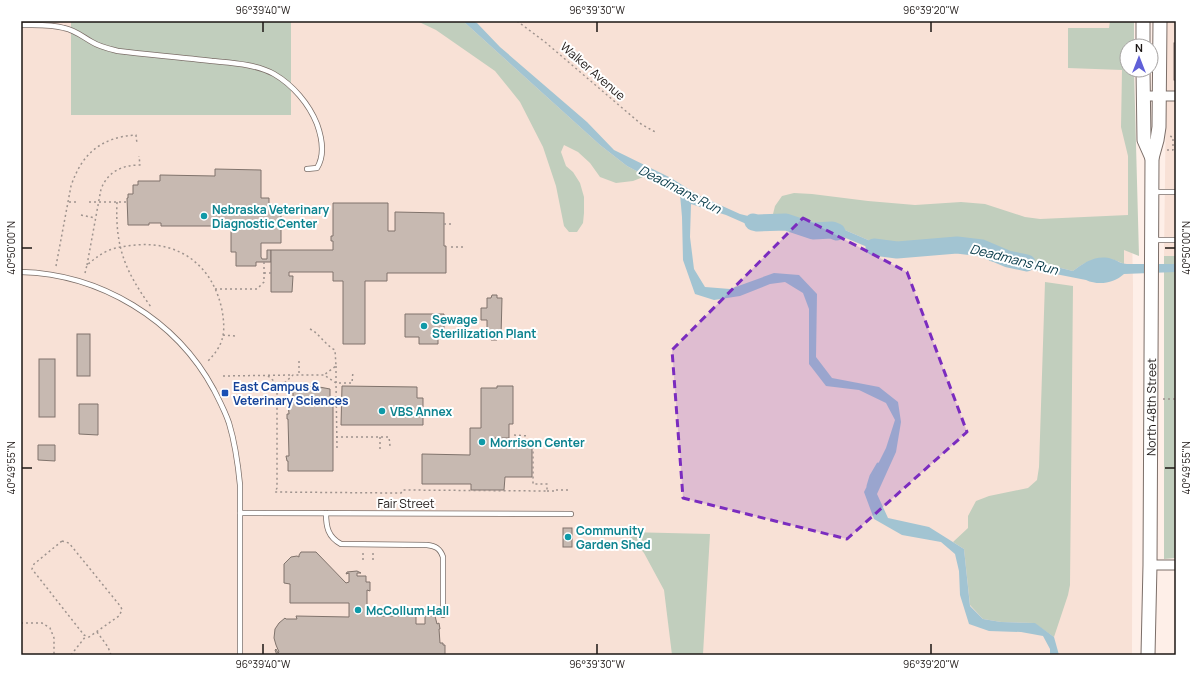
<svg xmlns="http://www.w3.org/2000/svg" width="1197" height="676" font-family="Manrope,sans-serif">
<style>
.built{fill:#f8e1d6}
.green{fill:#c1cebd}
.water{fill:#a2c4d2}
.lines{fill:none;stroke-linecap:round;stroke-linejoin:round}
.stream{stroke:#a2c4d2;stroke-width:3}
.river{stroke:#a2c4d2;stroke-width:17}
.building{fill:#c7b9b1;stroke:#80736c}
.service-casing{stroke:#7b6e68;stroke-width:6}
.minor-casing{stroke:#7b6e68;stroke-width:11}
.secondary-casing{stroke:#7b6e68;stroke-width:15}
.path{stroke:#9e938e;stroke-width:1.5;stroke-dasharray:2 3;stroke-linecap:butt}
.service{stroke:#fff;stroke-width:4.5}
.minor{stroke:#fff;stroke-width:9}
.secondary{stroke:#fff;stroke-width:13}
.marked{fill:#7b2cbf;fill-opacity:0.2;stroke:#7b2cbf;stroke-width:3;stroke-dasharray:8 5;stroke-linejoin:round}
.ticks{fill:none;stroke:#1d1715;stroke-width:1.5}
.culture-dot{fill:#0f9aa8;stroke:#fff;stroke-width:1.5}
.transit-dot{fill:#1a4fb4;stroke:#fff;stroke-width:1.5}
.labels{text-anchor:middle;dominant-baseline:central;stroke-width:4;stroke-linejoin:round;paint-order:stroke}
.street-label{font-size:12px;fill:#1d1715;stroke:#fff}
.culture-label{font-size:12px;font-weight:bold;fill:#0d838f;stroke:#fff;text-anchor:start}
.transit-label{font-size:12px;font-weight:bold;fill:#164399;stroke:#fff;text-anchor:start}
.water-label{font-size:13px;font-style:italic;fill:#033746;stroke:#fff}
.neatline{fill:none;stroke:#1d1715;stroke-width:1.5}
.ticks-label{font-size:10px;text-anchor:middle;fill:#1d1715}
</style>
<rect width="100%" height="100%" fill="#feefe8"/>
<g class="built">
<polygon points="21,21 1129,21 1127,70 1129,70 1133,286 1132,655 21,655"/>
<polygon points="1167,21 1176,21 1176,256 1164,256"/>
</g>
<g class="green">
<rect x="71" y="21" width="220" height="94"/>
<polygon points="417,21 463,21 600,145 627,166 646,176 633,181 616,183 600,177 590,163 578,152 564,145 561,152 566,166 573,172 580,183 584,197 584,213 583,223 577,232 569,232 564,226 556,186 543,147 520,102 495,71 436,30"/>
<path d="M1110 21H1134V46H1127V70H1134L1139 256 1124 250V264C1105 254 1089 258 1073 271L1012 256 998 258 975 242 882 246 838 227 775 223 773 214 775 206 782 196 794 193 812 194 868 201 915 205 961 202 985 204 1025 217 1040 219 1128 215V156L1121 127 1122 70 1068 68V28H1109Z"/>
<polygon points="1164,256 1176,256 1176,558 1164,559"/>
<polygon points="1045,282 1073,286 1070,585 1068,595 1054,637 1034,623 1001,622 983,619 970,605 964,549 953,542 968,528 968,516 976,501 989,496 1028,488 1037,480 1039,467"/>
<polygon points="626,532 710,534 703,654 745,655 672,655 664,590 644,553"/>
</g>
<path class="water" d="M463 21H473L477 23 500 47 587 122 614 150 671 178 698 195 740 214 776 223 838 227 882 246 975 242 998 258 1012 256 1073 271C1084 262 1098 254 1112 259 1117 260 1121 264 1127 264 1143 264 1160 264 1176 264V272L1124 274C1114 283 1099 286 1086 280L990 261 975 249 922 248 877 251 836 234 782 227 751 226 726 215 691 204 690 237 694 269 705 287 730 289 774 273 799 275 817 294 816 357 832 378 879 387 898 402 901 422 896 452 877 494 888 518 929 527 964 549 970 606 983 619 1001 622 1035 623 1054 637 1059 655H1050V649L1043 636 1021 632 989 631 969 624 960 595 959 571 955 554 941 542 902 535 874 519 864 492 886 448 895 420 886 403 859 390 826 386 809 364V309L803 293 785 282 770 284 740 296 714 300 695 294 683 260 682 217 680 194 627 166 600 145Z"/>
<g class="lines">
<polyline class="stream" points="868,486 871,476 878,464"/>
<g class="river">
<polyline points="753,222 757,223 786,222 813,231 832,230 837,232"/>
<polyline points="874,247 897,250 957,245 982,248 1008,259 1027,263"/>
</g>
</g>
<g class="building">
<rect x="1174" y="43" width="2" height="37"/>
<polygon points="215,169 261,170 261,198 269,198 269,207 281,206 281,243 261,243 261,257 262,259 267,259 267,250 271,250 271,262 256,262 256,266 236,266 236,252 231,252 231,226 161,226 161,223 149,223 149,225 128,225 127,198 128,198 128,194 133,194 133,185 138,185 138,181 160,181 160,175 215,176"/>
<polygon points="333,203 388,203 388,231 395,231 395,212 444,213 444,246 446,246 446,273 387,273 387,281 365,281 365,344 343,344 343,281 333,281 333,272 289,272 289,276 293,276 292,292 271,292 271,250 333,250 333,241 331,241 331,236 333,236"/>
<polygon points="492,295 497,295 497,298 502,298 501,337 497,337 497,340 491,340 491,337 487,337 487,320 481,320 481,308 487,308 487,298 491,298"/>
<polygon points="405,314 444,314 444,337 438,337 438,344 419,344 419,337 405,337"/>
<rect x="77" y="334" width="13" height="42"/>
<rect x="39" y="359" width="16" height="58"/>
<polygon points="314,386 330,389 330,404 333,404 333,471 288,471 288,461 287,461 286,456 289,456 288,419 287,419 287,414 289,414 288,403 293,403 293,389"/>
<polygon points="342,386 417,387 417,398 423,398 423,425 341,425"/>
<polygon points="497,386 513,386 513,424 509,424 509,438 495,438 495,446 532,446 532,477 505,477 504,490 471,490 471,484 422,484 422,454 470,455 470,428 481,428 481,388 497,388"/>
<polygon points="79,404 98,404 98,435 79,434"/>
<polygon points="38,445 55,445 55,461 38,460"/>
<rect x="563" y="528" width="9" height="19"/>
<polygon points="301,552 316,552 346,583 349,582 349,573 346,574 347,572 357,571 361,573 357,573 357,576 366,576 366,582 370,582 370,591 367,590 367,616 416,616 416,624 425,624 425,616 435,616 437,624 439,623 440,629 439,629 440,643 443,643 443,645 445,645 445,655 277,655 275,650 276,649 278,653 279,652 276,645 274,638 275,629 279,623 285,618 286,619 297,619 296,616 349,617 349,603 290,603 290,584 284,583 284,564 291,557 297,556 299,557 299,555"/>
</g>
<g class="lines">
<g class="service-casing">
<g id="service">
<path d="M21 25C35 25 51 24 64 28 75 30 83 37 92 42 100 47 110 49 118 51 150 55 181 57 212 61 232 63 256 64 274 74 293 85 309 104 317 124 322 138 325 155 317 168L307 169"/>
<polyline points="1154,192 1176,192"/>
<polyline points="1154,240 1176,240"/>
<path d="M21 272C100 274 176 319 214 390 219 400 225 411 229 423 235 443 238 464 240 485V655"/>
<polyline points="240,513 571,514"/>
<path d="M326 513C326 527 328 537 341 544L427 545C435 546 440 548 443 557V615"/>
</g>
</g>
<g class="minor-casing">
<g id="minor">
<polyline points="1143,96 1176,96"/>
<polyline points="1150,565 1176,565"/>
</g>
</g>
<g class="secondary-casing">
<g id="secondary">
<polyline points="1143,46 1143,21"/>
<polyline points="1143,70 1144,140 1152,158"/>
<path id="s1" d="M1148 655 1150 565 1152 158 1157 140 1159 127 1160 21"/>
</g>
</g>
<g class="path">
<polyline points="517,21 545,42 641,124 657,133"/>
<polyline points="1167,150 1173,150 1173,137 1169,136"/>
<polyline points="69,202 78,202"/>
<polyline points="89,202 127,202"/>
<path d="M117 202C115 247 125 271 151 307"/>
<polyline points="81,215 95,218"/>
<polyline points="444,224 451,224"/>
<polyline points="451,247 465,247"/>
<path d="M87 265 101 189C108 172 121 165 140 165L139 156"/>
<path d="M56 266 71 186C82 153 102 137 136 135L137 144"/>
<path d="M85 273 87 265C93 260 99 255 107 251 116 247 126 246 136 245 180 241 213 266 222 310 226 333 224 345 207 362"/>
<polyline points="264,273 271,273"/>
<polyline points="215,289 257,289 264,282 264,262"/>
<path d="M310 329C320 334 324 344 335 350L336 366 324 375"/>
<polyline points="223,335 236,336"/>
<polyline points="299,361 299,375"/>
<polyline points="336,366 336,383 352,383 353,371"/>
<polyline points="223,376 293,375"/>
<polyline points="268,376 275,382 277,390"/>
<polyline points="1163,399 1176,399"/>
<polyline points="514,435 529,436"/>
<polyline points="336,437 389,437 390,446"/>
<polyline points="380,437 380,450"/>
<polyline points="337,448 336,383 324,375 293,375 277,390 277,488 275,492 395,493 401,493 403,490 547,491 547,484 533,484 533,446"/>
<polyline points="556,490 569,490"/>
<polyline points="547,491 556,491"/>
<polygon points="62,541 69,543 121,607 122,610 119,616 89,637 84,635 32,569 34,564"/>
<polyline points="363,560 363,552"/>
<polyline points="373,560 373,552"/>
<polyline points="21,623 42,623 50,628 54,638 54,655"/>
<polyline points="97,632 108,647 111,655"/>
<polyline points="71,655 86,636"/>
</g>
<use href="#service" class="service"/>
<use href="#minor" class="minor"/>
<use href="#secondary" class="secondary"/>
</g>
<path class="marked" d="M803 218 907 272 967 432 847 539 683 498 672 350Z"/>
<path class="ticks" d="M263 22V32M597 22V32M931 22V32M22 248H32M1165 248H1175M22 468H32M1165 468H1175M263 644V654M597 644V654M931 644V654"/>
<g class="culture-dot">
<circle cx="204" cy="216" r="4"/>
<circle cx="424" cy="326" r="4"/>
<circle cx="382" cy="411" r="4"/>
<circle cx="482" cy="442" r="4"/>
<circle cx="568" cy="537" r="4"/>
<circle cx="358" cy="610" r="4"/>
</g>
<rect class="transit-dot" x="221" y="389" width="8" height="8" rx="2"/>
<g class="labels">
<g class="street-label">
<text transform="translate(593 71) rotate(41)">Walker Avenue</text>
<text stroke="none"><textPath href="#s1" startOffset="248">North 48th Street</textPath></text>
<text x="406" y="503">Fair Street</text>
</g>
<g class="culture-label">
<text x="212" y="209">Nebraska Veterinary<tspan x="212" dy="14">Diagnostic Center</tspan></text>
<text x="432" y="319">Sewage<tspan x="432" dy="14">Sterilization Plant</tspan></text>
<text x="390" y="411">VBS Annex</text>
<text x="490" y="442">Morrison Center</text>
<text x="576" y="530">Community<tspan x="576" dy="14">Garden Shed</tspan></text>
<text x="366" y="610">McCollum Hall</text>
</g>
<g class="transit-label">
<text x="233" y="386">East Campus &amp;<tspan x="233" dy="14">Veterinary Sciences</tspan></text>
</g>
<g class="water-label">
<text transform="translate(680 189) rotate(27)">Deadmans Run</text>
<text transform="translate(1014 259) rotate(14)">Deadmans Run</text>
</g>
</g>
<rect width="1197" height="676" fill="none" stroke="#ffffff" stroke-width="44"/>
<g transform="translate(1139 58)"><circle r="19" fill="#ffffff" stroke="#a5a2a1"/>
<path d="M0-3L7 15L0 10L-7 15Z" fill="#6060d8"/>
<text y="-6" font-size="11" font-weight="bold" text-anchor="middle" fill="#1d1715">N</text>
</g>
<rect x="22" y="22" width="1153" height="632" class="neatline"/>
<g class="ticks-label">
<text x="263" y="14">96°39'40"W</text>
<text x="597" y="14">96°39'30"W</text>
<text x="931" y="14">96°39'20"W</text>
<text transform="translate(11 248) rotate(-90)" y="4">40°50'00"N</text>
<text transform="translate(1186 248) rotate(-90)" y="4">40°50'00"N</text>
<text transform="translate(11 468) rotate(-90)" y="4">40°49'55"N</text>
<text transform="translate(1186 468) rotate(-90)" y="4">40°49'55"N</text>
<text x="263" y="668">96°39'40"W</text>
<text x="597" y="668">96°39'30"W</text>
<text x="931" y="668">96°39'20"W</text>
</g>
</svg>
